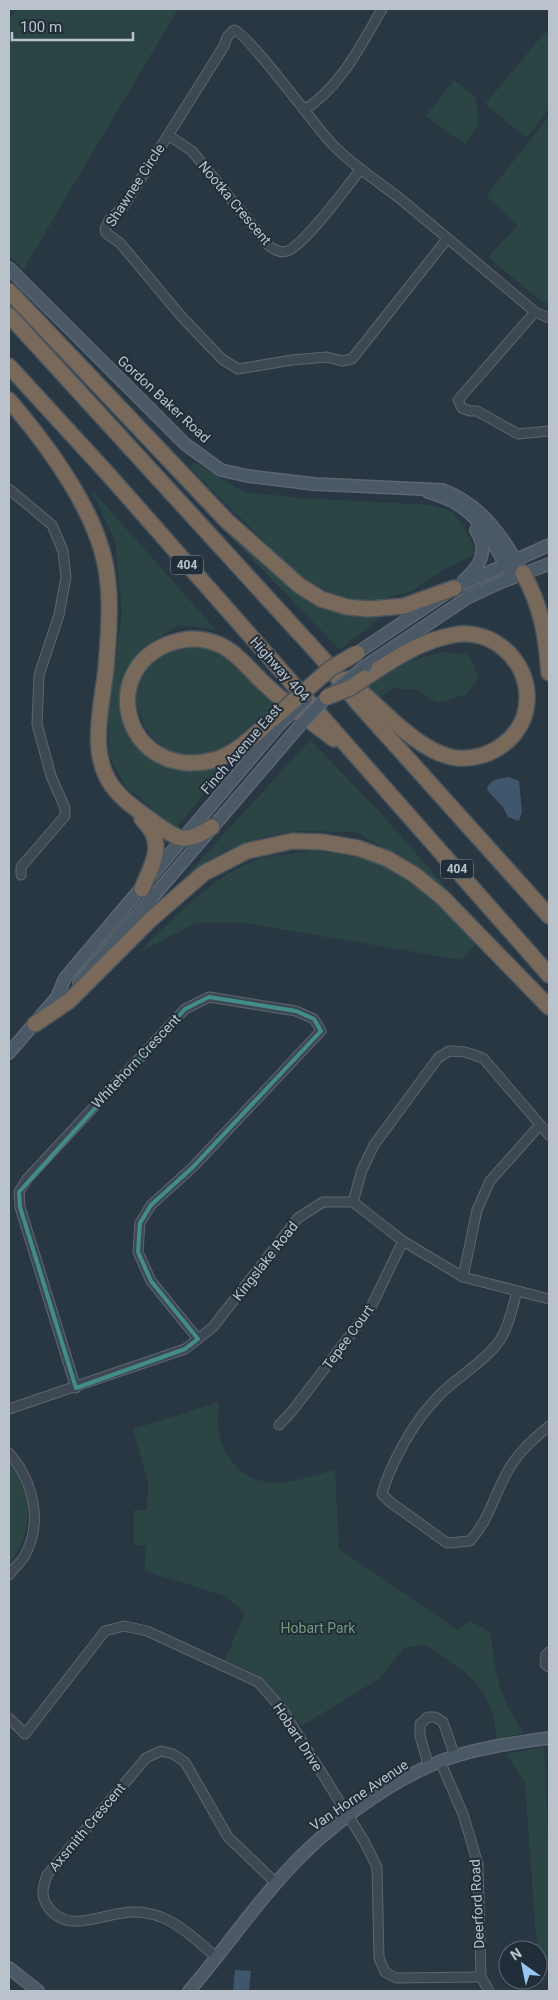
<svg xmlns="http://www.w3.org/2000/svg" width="558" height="2000" font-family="Roboto,sans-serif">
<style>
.green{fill:#2b4444}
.water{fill:#3f566c}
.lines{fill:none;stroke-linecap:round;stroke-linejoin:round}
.street-casing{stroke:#5b6670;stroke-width:11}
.secondary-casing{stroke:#5b6670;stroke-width:14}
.highway-casing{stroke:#47535d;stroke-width:18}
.street{stroke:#3d4853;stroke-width:9}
.secondary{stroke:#4b5866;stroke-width:11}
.highway{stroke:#78695a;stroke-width:15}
.secondary-bridge-casing{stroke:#5b6670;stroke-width:14;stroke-linecap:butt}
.highway-bridge-casing{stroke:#47535d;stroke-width:18;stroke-linecap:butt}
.secondary-bridge{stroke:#4b5866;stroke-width:11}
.highway-bridge{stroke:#78695a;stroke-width:15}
.marked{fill:none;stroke:#428d8a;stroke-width:4;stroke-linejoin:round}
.labels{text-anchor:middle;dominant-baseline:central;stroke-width:4;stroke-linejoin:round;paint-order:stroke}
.shield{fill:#212d38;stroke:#8c96a0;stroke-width:1}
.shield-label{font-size:12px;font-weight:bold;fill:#bac3cc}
.street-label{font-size:14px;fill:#bac3cc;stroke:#212d38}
.park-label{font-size:14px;fill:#729c78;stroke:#212d38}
</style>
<rect width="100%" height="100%" fill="#293743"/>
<g class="green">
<polygon points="18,9 178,9 23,270 9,254 9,18"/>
<polygon points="545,32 549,35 549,109 526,138 485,104"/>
<polygon points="454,80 476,98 478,126 465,144 426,116"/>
<polygon points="549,116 549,303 542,302 488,257 518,225 486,196"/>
<polygon points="194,462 244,492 301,498 432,505 453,512 463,526 477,553 447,568 410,592 370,602 348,603 299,576 190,468"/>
<polygon points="173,471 295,593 326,607 353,613 382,616 340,650 169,473"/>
<polygon points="91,489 216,630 179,625 141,649 125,681 132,737 144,754 159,765 177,771 213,767 238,752 176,828 125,786 109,755 109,710 122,611 115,541"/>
<path d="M186 646C225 648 249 678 276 703 257 720 237 745 213 753 145 776 106 675 167 651 173 649 180 648 186 646Z"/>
<polygon points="442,652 466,654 474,664 478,679 465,695 438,703 417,690 394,688 380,697 368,686 404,663"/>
<polygon points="310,740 380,812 469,914 466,916 407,861 356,832 296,831 266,836 225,851 181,881"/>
<path d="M310 851C334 853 359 855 382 864 420 880 449 914 479 941L462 960 244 923H196L138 953C174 919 209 878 256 860 272 854 293 854 310 851Z"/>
<path d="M219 1402C219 1411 217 1421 218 1429 225 1465 248 1486 286 1482 302 1480 319 1474 335 1470L339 1549 458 1630 470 1621 491 1633C494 1671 501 1702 524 1733L496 1739C495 1687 464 1670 424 1644L404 1648 380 1678 302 1726 255 1674 225 1660 245 1613 225 1596 145 1571 146 1545H134V1510H147L148 1482 133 1429Z"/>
<path d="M9 1462C34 1493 34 1534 9 1564Z"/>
<polygon points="544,1747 549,1856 549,1972 540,1958 536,1937 525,1783 506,1754"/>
</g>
<g class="water">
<path d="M509 777 519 781 522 812 519 821 508 817 503 807 487 790C489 779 500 778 509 777Z"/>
<polygon points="235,1970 251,1971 249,1991 233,1991"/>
</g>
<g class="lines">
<g class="street-casing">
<g id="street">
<path d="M304 110C340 88 361 45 382 9"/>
<path d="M168 135 192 151 269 246C275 250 280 253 287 251 304 246 348 185 361 169"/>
<path d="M447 239 352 359 342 361 327 357 292 360 238 369 222 359 181 316 120 243 106 233 105 229 110 219 123 207 224 46 227 37 234 30C247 33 311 120 325 136 345 160 373 178 398 197 444 235 490 274 535 312L549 318"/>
<polyline points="535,312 458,400 462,408 470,411 477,411 518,434 549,431"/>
<polyline points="9,489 52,525 63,551 66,577 59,615 39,675 37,724 51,776 65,808 65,816 21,867 21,875"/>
<polyline points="353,1202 362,1170 374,1145 438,1058 449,1051 465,1052 483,1058 549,1135"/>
<polyline points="463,1277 477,1210 490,1181 540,1125"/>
<path d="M517 1291C513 1306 510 1321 503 1335 488 1362 454 1377 434 1401 413 1423 390 1465 382 1494L390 1502 447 1543 470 1541C490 1519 494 1494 509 1469 519 1451 534 1439 549 1426"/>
<polyline points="76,1388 20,1207 19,1192 27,1179 185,1009 209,997 296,1011 314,1019 321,1031 192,1168 151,1205 140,1223 138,1252 151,1281 198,1339"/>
<polyline points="9,1409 185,1349 213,1327 298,1218 323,1202 353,1202 403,1241 463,1277 549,1299"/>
<polyline points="279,1425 293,1410 370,1309 403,1241"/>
<path d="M9 1453C33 1481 44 1522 24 1557 20 1563 13 1569 9 1575"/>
<polyline points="549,1652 546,1655 545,1664 549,1667"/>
<polyline points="9,1718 25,1734 105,1631 124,1626 147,1631 258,1682 282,1709 364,1841 377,1867 379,1958 385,1972 396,1978 481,1977"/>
<polyline points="440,1761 463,1814 478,1864 481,1977 489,1991"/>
<polyline points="429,1767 420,1736 420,1724 428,1717 435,1717 443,1722 455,1756"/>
<path d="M217 1958C200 1943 183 1926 161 1917 150 1913 135 1911 123 1913 97 1916 67 1933 48 1907 40 1895 43 1887 47 1875L146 1758 161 1751 173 1754 185 1762 228 1837 276 1883"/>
</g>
</g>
<g class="secondary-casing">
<g id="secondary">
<path d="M9 268 185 444 221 470 248 476 314 484 443 490C482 505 504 538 523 573"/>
<path d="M428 492C439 496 451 499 460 506 483 520 495 548 509 570"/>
<path d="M464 580C481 565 489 551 476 530"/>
<polyline points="357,653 454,588 549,545"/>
<polyline points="367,665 467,598 499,583 549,564"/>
<polyline points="79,983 302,723"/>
<polyline points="9,1053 57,997 65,978 279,725"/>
<polyline points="9,1968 38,1991"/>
<path d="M189 1991C222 1953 251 1910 285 1873 323 1830 387 1782 441 1761 475 1748 514 1743 549 1738"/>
</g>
</g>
<g class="highway-casing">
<g id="highway">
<polyline points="9,291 227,521 300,586 321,599 347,607 369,609 404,606 454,588"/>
<polyline points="9,315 324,660 356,701 549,916"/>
<polyline points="9,366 108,474 549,975"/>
<path d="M9 400C44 441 87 499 102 551 113 588 109 629 106 668 102 708 86 758 117 792 127 804 142 813 155 823 180 841 185 844 212 827"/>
<path d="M523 573C542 608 546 635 549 673"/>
<path d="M347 679C377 703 417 753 457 758 491 761 526 736 527 700 529 660 491 627 453 635 420 641 392 660 365 678"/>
<path d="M273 719C256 733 237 754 214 760 127 782 95 673 168 644 186 637 203 637 220 645 238 653 253 674 268 687 288 706 312 722 334 739"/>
<path d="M142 819C167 843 153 862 142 889"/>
<polyline points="35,1024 69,1001 150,920 204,873 247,851 293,841 323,842 358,848 388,859 415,875 443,898 549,1007"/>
</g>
</g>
<use href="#street" class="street"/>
<use href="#secondary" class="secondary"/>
<use href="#highway" class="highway"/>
<g class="secondary-bridge-casing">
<g id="secondary-bridge">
<polyline points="302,723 327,697 367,665"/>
<polyline points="279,725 307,698"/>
</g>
</g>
<g class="highway-bridge-casing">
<g id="highway-bridge">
<polyline points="327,697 350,688 365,678"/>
<polyline points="273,719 331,668 357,653"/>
</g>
</g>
<use href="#secondary-bridge" class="secondary-bridge"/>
<use href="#highway-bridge" class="highway-bridge"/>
</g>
<path class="marked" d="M209 997 296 1011 314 1019 321 1031 192 1168 151 1205 140 1223 138 1252 151 1281 198 1339 185 1349 76 1388 20 1207 19 1192 185 1009Z"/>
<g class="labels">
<g class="shield">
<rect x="171" y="555.5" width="32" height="19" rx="4"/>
<rect x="441" y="859.5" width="32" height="19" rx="4"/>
</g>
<g class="shield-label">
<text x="187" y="565">404</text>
<text x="457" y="869">404</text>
</g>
<g class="street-label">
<text transform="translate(135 185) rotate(-57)">Shawnee Circle</text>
<text transform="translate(235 203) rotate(50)">Nootka Crescent</text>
<text transform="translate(164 399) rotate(43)">Gordon Baker Road</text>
<text transform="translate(280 669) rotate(48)">Highway 404</text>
<text transform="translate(241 749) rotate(-49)">Finch Avenue East</text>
<text transform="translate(136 1061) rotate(-47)">Whitehorn Crescent</text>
<text transform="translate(265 1261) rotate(-52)">Kingslake Road</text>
<text transform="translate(348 1337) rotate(-54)">Tepee Court</text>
<text transform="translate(298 1737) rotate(57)">Hobart Drive</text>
<text transform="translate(359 1795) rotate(-34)">Van Horne Avenue</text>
<text transform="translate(87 1827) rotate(-50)">Axsmith Crescent</text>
<text transform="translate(477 1904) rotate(-93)">Deerford Road</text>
</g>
<g class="park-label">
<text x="318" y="1628">Hobart Park</text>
</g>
</g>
<rect width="558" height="2000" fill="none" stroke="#bac3cc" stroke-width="20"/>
<g transform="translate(523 1965) rotate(327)"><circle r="24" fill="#212d38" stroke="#5e6973"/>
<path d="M0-4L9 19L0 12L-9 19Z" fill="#97c5f5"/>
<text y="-8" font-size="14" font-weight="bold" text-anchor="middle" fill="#bac3cc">N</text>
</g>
<path d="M12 32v8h121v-8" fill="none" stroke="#bac3cc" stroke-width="2.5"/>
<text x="20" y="32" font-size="15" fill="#bac3cc" stroke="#212d38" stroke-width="4" paint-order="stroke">100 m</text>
</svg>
